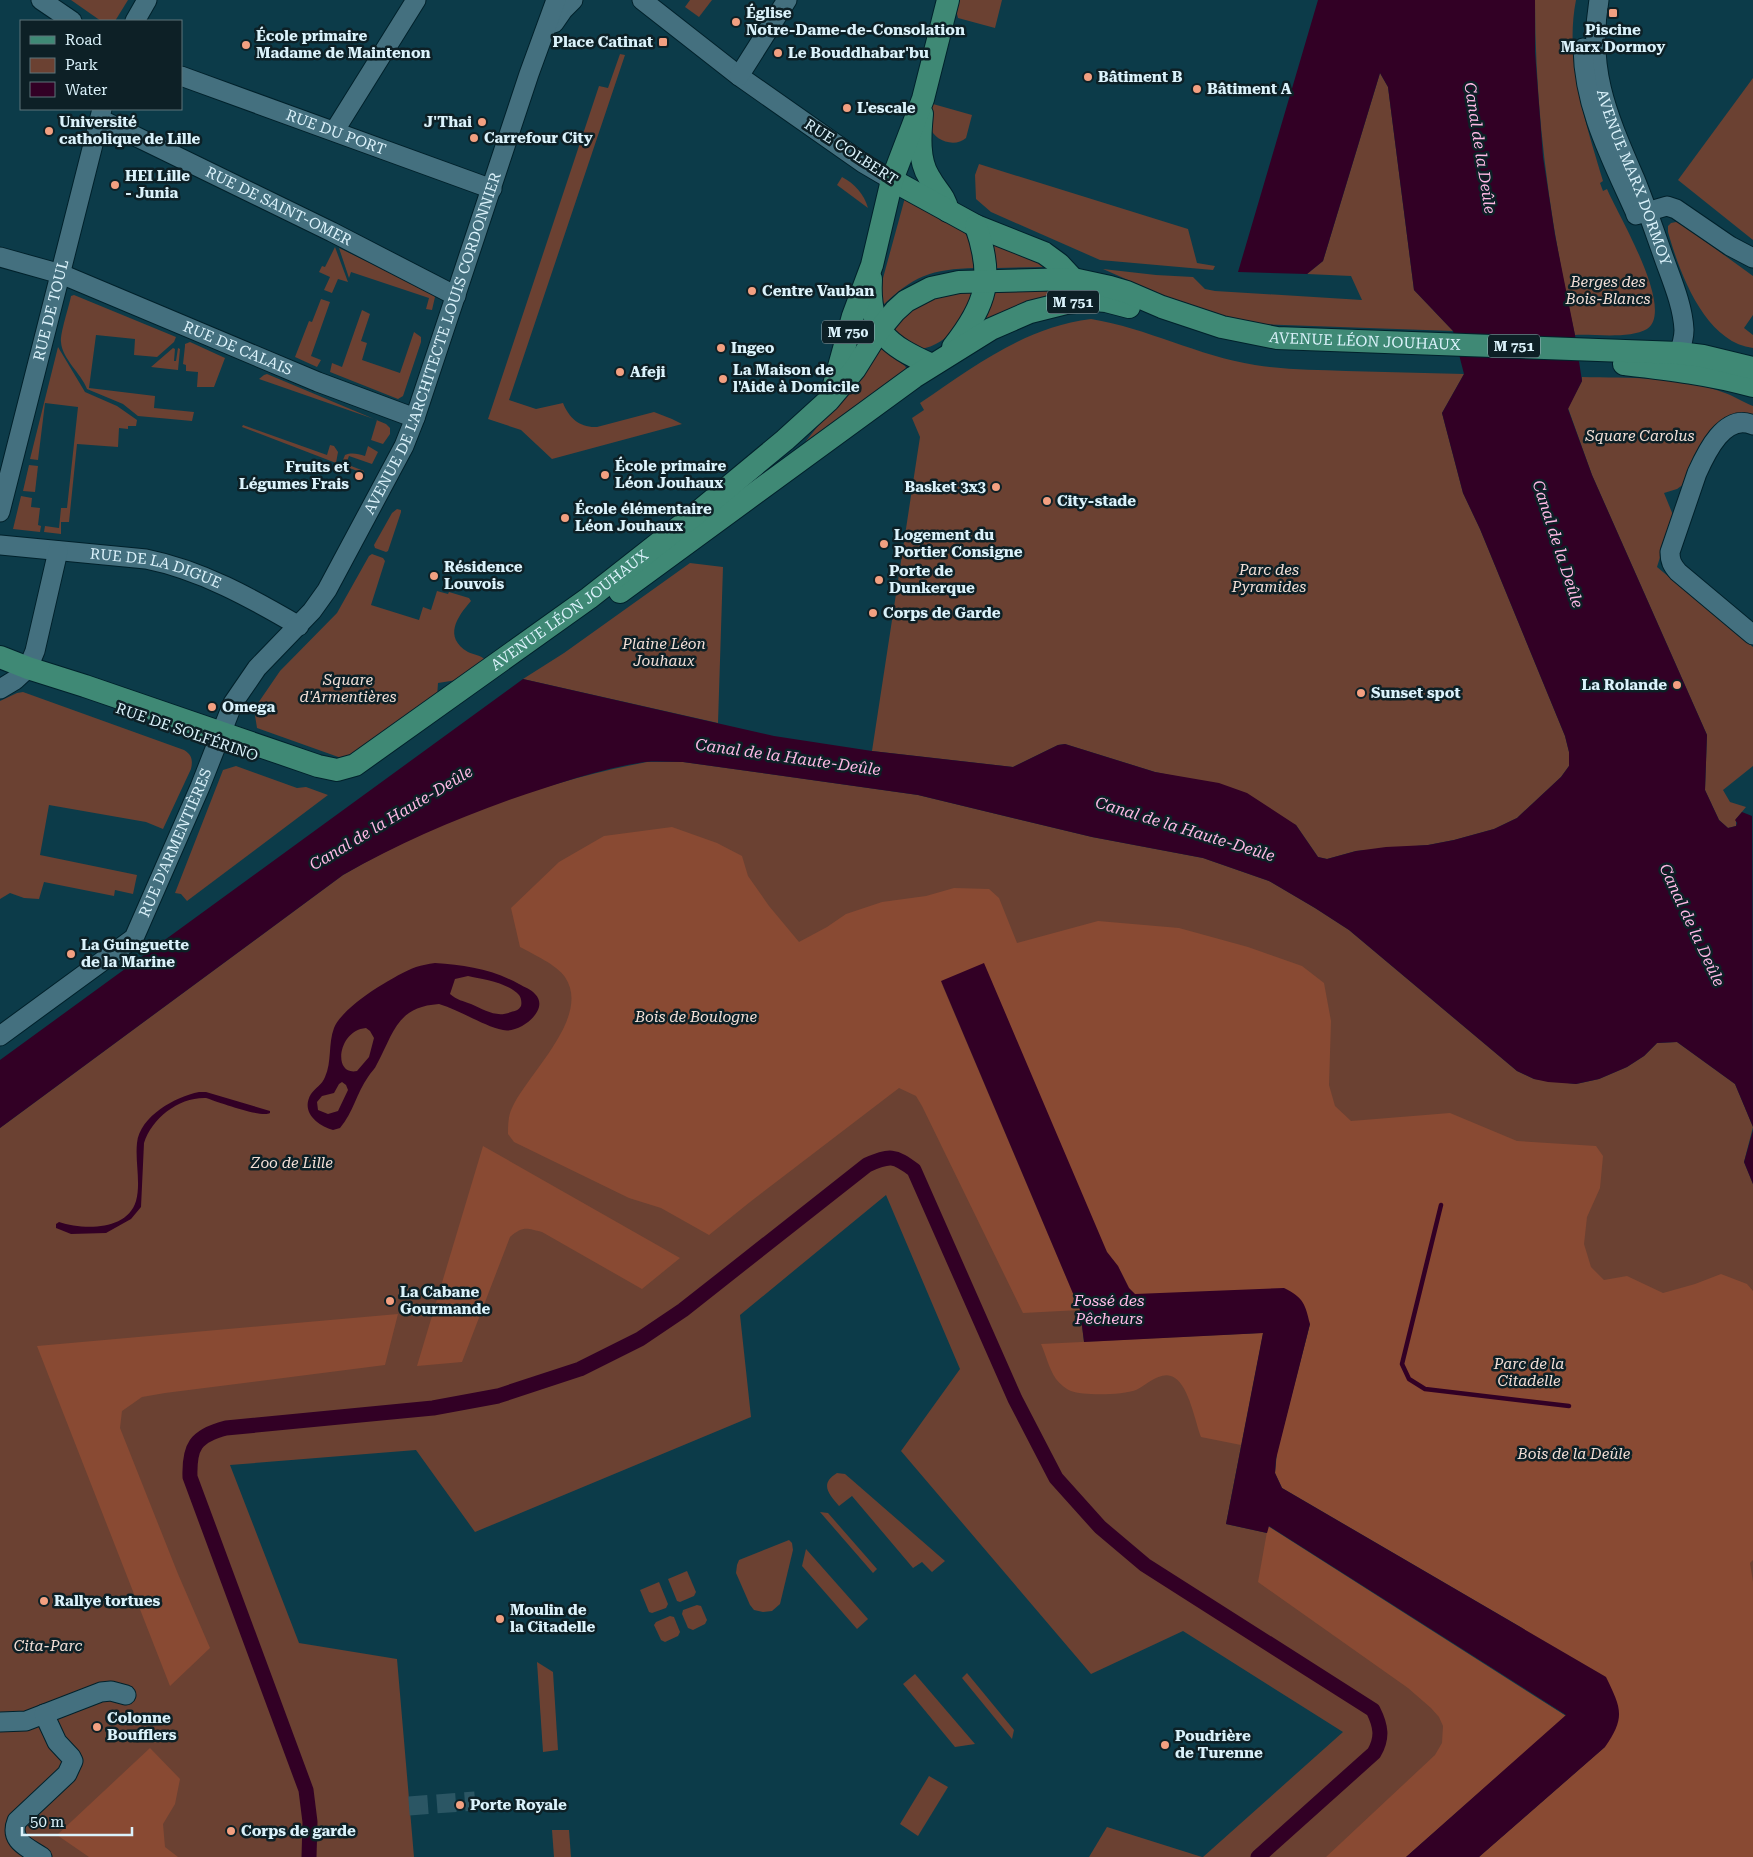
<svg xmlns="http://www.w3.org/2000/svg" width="1753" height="1857" font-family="'Roboto Serif',serif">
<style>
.green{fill:#6b4132}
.forest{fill:#894a33}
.water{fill:#320025;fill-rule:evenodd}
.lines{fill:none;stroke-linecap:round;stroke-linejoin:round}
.stream{stroke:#320025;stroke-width:4.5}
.canal{stroke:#320025;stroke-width:15}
.minor-tunnel{stroke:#2b5664;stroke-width:19;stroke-dasharray:19 9;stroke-linecap:butt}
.minor-casing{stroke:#00212b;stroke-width:21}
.major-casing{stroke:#00212b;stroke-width:24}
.minor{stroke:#44707f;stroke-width:19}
.major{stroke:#3f8975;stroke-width:22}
.poi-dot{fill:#f3a081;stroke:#0d2026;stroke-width:2}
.labels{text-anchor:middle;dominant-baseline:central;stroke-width:5;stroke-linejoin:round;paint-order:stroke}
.shield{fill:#0d2026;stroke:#9db3bb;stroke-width:1}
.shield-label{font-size:14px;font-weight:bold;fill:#dbf2fb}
.poi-label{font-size:15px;font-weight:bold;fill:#dbf2fb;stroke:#0d2026;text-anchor:start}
.street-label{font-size:15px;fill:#dbf2fb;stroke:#0d2026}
.park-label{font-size:15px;font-style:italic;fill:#f3dfd7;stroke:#0d2026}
.water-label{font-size:16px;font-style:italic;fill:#feb9e5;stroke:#0d2026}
</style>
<rect width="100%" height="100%" fill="#0c3b49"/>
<g class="green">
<polygon points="71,0 128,0 115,21 101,21"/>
<polygon points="690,0 712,0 699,17 685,7"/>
<polygon points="958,0 1002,0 995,28 958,18 956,10"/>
<path d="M1535 0H1576C1564 61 1586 123 1603 181L1600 183 1603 191 1607 189C1617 213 1676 310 1647 329 1630 339 1595 334 1575 335 1550 224 1535 114 1535 0Z"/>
<path d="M620 54 625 55 509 400 536 409 563 403C569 418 580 428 597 427L654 412 672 419 682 424 552 459 521 430 488 419 599 86 608 88Z"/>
<polygon points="1380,73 1388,87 1414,290 1453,331 1255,324 1224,317 1187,306 1103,269 1156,275 1193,277 1205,289 1215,291 1362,300 1351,276 1307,274 1323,261"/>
<polygon points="1753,78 1753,240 1678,180"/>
<path d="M933 104 972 115 966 138C955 148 933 141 930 126 929 120 931 112 931 106Z"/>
<polygon points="979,164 1188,229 1197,263 1215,266 1213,270 1100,260 991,212 976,199 975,175"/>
<path d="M842 177C855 184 864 194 868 208L837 185Z"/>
<path d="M906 194 961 228C972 240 973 252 976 268 931 269 913 276 881 307L880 289Z"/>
<path d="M1676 222 1680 223 1753 276V315L1744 328 1753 335V348C1705 342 1680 274 1668 232V226L1671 223Z"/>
<polygon points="991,242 1043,264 1045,267 997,268"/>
<polygon points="335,247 348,282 338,279 332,293 324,290 330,277 319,272 322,266 325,267"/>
<polygon points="339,248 432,293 435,297 432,310 426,309 429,298 351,272 349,278"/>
<polygon points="1082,288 976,329 993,289"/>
<path d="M975 289C968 316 949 345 920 349L891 329 925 300Z"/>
<path d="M74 295 176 337 174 342 157 357 134 355 135 339 96 335 89 388 155 396 154 408 194 412 192 421 138 416 123 404 87 389C81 373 62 359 61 342 60 333 69 307 71 296Z"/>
<polygon points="321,299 330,302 311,356 321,360 317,367 295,357 309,321 312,322"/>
<polygon points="362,310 370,314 361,341 367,343 362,360 400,373 414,332 421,337 421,342 403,396 398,399 330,372 332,363 342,367"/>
<path d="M1091 319C1147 328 1198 356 1255 365 1285 370 1316 370 1346 371 1385 372 1424 373 1464 374L1442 413 1463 493 1480 529 1565 736 1569 752V766L1561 777 1517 818 1494 829 1454 840 1428 845 1356 851 1327 859 1318 857 1296 825 1184 778 1155 772 1065 744 1058 745 1013 767 872 751 920 437 912 418 924 410 920 403C975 366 1023 328 1091 319Z"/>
<polygon points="190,342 225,358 214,387 197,387 198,372 186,371 186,365 183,364 185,346 185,344"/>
<polygon points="58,347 85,392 117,406 137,420 136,426 128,426 128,429 119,428 118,447 77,444 69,522 61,522 61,534 44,532 45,526 59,528 61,508 67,508 78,407 45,403 38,460 30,459"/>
<polygon points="173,348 175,349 174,361 176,361 178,348 180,349 178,370 151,367"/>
<polygon points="882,349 905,366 907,370 809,444 806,441 879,350"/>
<polygon points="267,374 386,424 390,428 390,434 383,444 371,440 377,420 259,379 264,375"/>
<path d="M1582 377C1628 378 1681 376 1725 393 1734 396 1743 402 1753 406V420L1737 413 1725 425 1715 426 1692 460 1684 484 1677 489 1664 493 1673 515 1657 567 1753 647V766L1723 790 1730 802 1746 807 1736 819V826L1728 828 1719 820 1705 790 1707 735 1592 475 1568 408 1582 381Z"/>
<polygon points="243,425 327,455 330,445 334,446 338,452 336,463 242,427"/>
<path d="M368 446 378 452 372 464 349 456 346 464 364 471 363 473 341 465 345 455C352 452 358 454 365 456Z"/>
<polygon points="29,465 38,466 35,492 23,491"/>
<polygon points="21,496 32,498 31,507 40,508 38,525 41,526 40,532 13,529"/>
<polygon points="397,509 401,510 401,512 388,551 386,552 375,548 374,545 392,513"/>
<path d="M372 554 383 558 385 561 371 605 419 620 423 607 431 610 437 591 448 594 449 592 469 598 471 601C457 617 443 637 468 652 474 655 481 655 485 660L457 680 438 683 437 697 344 759 257 728 254 709 280 671 337 613 369 556Z"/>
<polygon points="690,563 723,567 718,723 523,679 564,653"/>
<path d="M23 692 184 750C192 755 193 760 191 769L163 829 146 822 49 805 40 855 137 875 133 894 115 890 114 896 44 882 39 899 24 898 10 893 0 899V701L17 693Z"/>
<path d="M647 762H683L918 795 1092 837 1203 858 1269 881 1315 908 1349 930 1517 1071 1534 1079 1576 1084 1599 1079 1627 1067 1644 1056 1657 1043 1677 1042 1735 1084 1753 1127 1744 1162 1753 1184V1857H1479L1605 1747 1310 1324 1080 1310 1084 1341 1263 1333 1226 1524 1267 1533 1566 1716 1406 1857H1203L1343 1732 1183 1631 1091 1674 901 1451 960 1369 886 1195 740 1315 751 1417 475 1532 416 1450 230 1465 299 1643 397 1659 414 1857H0V1128L343 875C436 821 542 782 647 762Z"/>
<polygon points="236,766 297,788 306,787 328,795 187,901 181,894 175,893 223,770"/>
<path d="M837 1473 845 1474 852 1480 945 1561 932 1572 922 1562 913 1568 852 1496 839 1506C829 1494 819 1484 837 1473Z"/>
<polygon points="820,1512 828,1513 877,1569 873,1573"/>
<polygon points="789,1540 792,1543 793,1550 780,1604 772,1611 763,1612 754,1610 750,1605 736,1573 737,1565 739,1560"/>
<polygon points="806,1549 868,1619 857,1629 802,1566"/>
<polygon points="687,1571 696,1592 694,1596 680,1602 677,1601 668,1579"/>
<polygon points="659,1582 668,1604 666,1608 652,1613 649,1612 640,1590"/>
<polygon points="697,1605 701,1606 707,1620 705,1624 693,1630 688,1628 682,1614 683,1610"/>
<polygon points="670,1616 674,1617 680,1632 678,1636 665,1642 661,1640 654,1625 656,1622"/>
<polygon points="537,1662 553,1672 558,1750 543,1752"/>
<polygon points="967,1673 1014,1730 1012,1739 962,1678"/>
<polygon points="915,1674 975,1744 955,1747 903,1684"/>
<polygon points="929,1776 948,1787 918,1836 900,1824"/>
<polygon points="1107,1827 1202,1857 1089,1857"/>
<polygon points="552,1830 569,1830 571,1857 554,1857"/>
</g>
<g class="forest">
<path d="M672 827 717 843 742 856 748 876 769 906 799 942 827 927 846 914 882 902 926 896 954 888 989 889 999 898 1017 943 1098 921 1179 928 1248 947 1302 966 1324 983 1331 1021 1329 1085 1335 1106 1351 1121 1450 1113 1517 1141 1596 1146 1603 1156 1600 1188 1587 1217 1584 1244 1591 1267 1604 1280 1627 1276 1663 1293 1695 1284 1721 1274 1747 1284 1753 1291V1560L1750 1563 1753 1582V1857H1479L1605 1747 1606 1677 1282 1488 1275 1473 1277 1452 1310 1324 1135 1294 1129 1288 1118 1266 1107 1252 941 982 1080 1310 1023 1313 922 1106 916 1096 899 1088 750 1202 709 1235 661 1208 629 1198 514 1142 508 1134C508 1126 508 1116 512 1108 527 1074 592 1017 565 977 557 965 533 954 520 947L511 908 559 862 604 836Z"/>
<path d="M483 1146 680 1258 642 1289 542 1232C526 1228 523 1226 510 1237L462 1362 417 1366Z"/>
<polygon points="398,1314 385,1365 165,1393 142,1397 122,1411 120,1428 178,1574 210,1648 170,1686 37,1346"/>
<path d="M1263 1333 1241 1445 1201 1437C1195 1421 1189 1387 1175 1378 1162 1369 1147 1385 1136 1390 1123 1395 1084 1396 1071 1391 1067 1390 1059 1383 1056 1379 1049 1369 1046 1355 1041 1344Z"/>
<polygon points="1268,1526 1566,1716 1406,1857 1326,1857 1435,1755 1442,1743 1443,1726 1439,1717 1431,1708 1408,1688 1258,1582"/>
<polygon points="150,1748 180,1779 175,1804 163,1824 165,1847 178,1857 89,1857 57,1835"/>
</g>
<g class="water">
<path d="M1318 0H1535V52L1543 157 1555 235 1575 335 1582 381 1568 409 1592 475 1707 735 1705 790 1719 820 1728 828 1736 826 1737 823 1735 820 1742 812 1752 816 1753 1127 1735 1084 1677 1042 1657 1043 1644 1056 1627 1067 1599 1079 1576 1084 1548 1082 1534 1079 1517 1071 1349 930 1315 908 1269 881 1203 858 1092 837 918 795 683 762C670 762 657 761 645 762 598 769 554 785 509 800 451 821 397 844 343 875L0 1128V1060L523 679 774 736 872 751 1013 767 1058 745 1065 744 1155 772 1219 783 1247 793 1296 825 1318 857 1327 859 1356 851 1386 847 1428 845 1454 840 1494 829 1517 818 1561 777 1569 766V752L1565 736 1480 529 1463 493 1442 413 1464 374 1453 331 1414 290 1388 87 1380 73 1323 261 1307 274 1238 272Z"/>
<path d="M435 963C465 965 492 969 519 984 524 987 531 989 535 994 551 1010 519 1034 503 1030 483 1026 460 1010 439 1004 396 1007 394 1033 377 1064 375 1069 371 1072 368 1077 357 1092 353 1113 340 1128L333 1130C318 1126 300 1112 311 1094 315 1088 322 1085 325 1077 332 1062 328 1044 334 1028 343 1006 393 976 416 967 422 965 428 964 435 963ZM468 976C482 979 509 983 519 995 521 997 522 1003 521 1006 519 1010 515 1011 511 1012 496 1018 485 1010 471 1004 463 1001 457 1000 450 994L455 979ZM366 1028 370 1031 374 1038 369 1057 357 1071C332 1076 338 1030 366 1028ZM342 1082 346 1085 348 1090 338 1111 328 1114 318 1110 317 1102 322 1096 334 1093 339 1084Z"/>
<path d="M984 963 1107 1252 1118 1266 1129 1288 1135 1294 1284 1288C1304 1298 1305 1304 1310 1324L1276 1459 1275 1473 1282 1488 1606 1677C1621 1708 1626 1717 1605 1747L1479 1857H1406L1566 1715 1269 1526 1267 1533 1226 1524 1263 1333 1084 1342 1080 1310 941 981Z"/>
<path d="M199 1092H206L270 1111V1113C261 1118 218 1102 206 1098 179 1097 152 1118 144 1143L141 1207 131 1219 106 1233 71 1234 56 1228V1224L59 1222C83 1230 127 1231 136 1201 141 1183 135 1162 137 1143 140 1116 175 1097 199 1092Z"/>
<polygon points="1753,1130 1753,1184 1744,1162"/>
</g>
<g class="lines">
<polyline class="stream" points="1441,1205 1402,1364 1409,1379 1425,1389 1569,1406"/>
<path class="canal" d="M309 1857 310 1822 306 1790 190 1477C189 1447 195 1436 226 1428L433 1408 498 1396 580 1369 640 1339 683 1310 867 1165C890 1155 894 1155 914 1170L1015 1399 1056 1478 1100 1527 1145 1565 1373 1710C1381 1726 1383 1738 1374 1753L1258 1857"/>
<polyline class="minor-tunnel" points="409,1806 475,1801"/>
<g class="minor-casing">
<g id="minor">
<polyline points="41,0 72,21"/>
<polyline points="642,0 739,76 863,163 892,180"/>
<path id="s1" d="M1599 0C1587 71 1608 116 1635 179 1646 206 1655 233 1665 261 1673 283 1683 307 1684 330 1684 343 1678 355 1675 367"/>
<polyline points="135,21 147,0"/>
<polyline points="554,23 563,10 573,0"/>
<path d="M1583 48C1584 109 1612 160 1636 214"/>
<path id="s2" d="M181 76 492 189"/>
<polyline points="739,76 787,0"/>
<path id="s3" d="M100 119 332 232 456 296"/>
<polyline points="335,130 416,0"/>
<polyline points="1636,215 1667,206 1676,209 1730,246 1753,258"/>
<path id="s4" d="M0 257 61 274 318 382 415 418"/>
<path d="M1753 425C1725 412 1706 453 1697 473L1670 552C1670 561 1672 565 1678 572L1753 635"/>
<path id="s5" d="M0 512 102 109"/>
<path id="s6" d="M0 545 146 559C201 570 251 598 299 626"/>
<polyline points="0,689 15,680 28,668 35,651 58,551"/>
<path id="s7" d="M0 1036 134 938 200 787 233 703 257 668 312 611 327 590 404 446 415 418 529 74 556 0"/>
<polyline points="0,1722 26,1721 101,1692 111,1691 126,1695"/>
<path d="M42 1857C27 1847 9 1841 17 1821L67 1774 73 1761 71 1757 57 1742 44 1714"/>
</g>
</g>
<g class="major-casing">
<g id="major">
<path d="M922 114C920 134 918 160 929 177 937 192 944 194 948 211"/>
<polyline points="892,180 976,226 1044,253 1059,264 1073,279"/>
<path d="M871 279C868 331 887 345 932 365"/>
<path d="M953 347C987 304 994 278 976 226"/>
<path d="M1624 364C1667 369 1711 374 1753 386"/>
<polyline points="832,392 853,316 872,265 892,180 923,99 948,0"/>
<polyline points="620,592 914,377 991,329 1030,312 1066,303 1094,300 1106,301 1129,307"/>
<path id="s8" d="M0 657 28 668 85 686 318 766 337 770 355 765 589 598 697 513 785 440 829 400 855 369 880 329 895 311 906 301 931 288 959 282 1073 279 1110 287 1127 292 1162 307 1222 327 1277 338 1679 353 1703 356 1753 368"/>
</g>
</g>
<use href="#minor" class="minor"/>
<use href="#major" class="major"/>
</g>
<g class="poi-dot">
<rect x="1608" y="8" width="10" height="10" rx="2.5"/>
<circle cx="736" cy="22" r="5"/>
<rect x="658" y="37" width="10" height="10" rx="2.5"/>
<circle cx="246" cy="45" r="5"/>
<circle cx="778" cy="53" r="5"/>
<circle cx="1088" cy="77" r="5"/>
<circle cx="1197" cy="89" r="5"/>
<circle cx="847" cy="108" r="5"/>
<circle cx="482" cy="122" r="5"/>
<circle cx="49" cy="131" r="5"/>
<circle cx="474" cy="138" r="5"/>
<circle cx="115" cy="185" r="5"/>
<circle cx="752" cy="291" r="5"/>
<circle cx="721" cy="348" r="5"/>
<circle cx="620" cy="372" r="5"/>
<circle cx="723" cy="379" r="5"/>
<circle cx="605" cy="475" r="5"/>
<circle cx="359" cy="476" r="5"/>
<circle cx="996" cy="487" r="5"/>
<circle cx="1047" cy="501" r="5"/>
<circle cx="565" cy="518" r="5"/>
<circle cx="884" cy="544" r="5"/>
<circle cx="434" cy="576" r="5"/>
<circle cx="879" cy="580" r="5"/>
<circle cx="873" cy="613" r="5"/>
<circle cx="1677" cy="685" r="5"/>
<circle cx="1361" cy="693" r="5"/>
<circle cx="212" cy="707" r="5"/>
<circle cx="71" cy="954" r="5"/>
<circle cx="390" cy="1301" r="5"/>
<circle cx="44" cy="1601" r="5"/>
<circle cx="500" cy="1619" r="5"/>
<circle cx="97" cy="1727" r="5"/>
<circle cx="1165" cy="1745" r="5"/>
<circle cx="460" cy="1805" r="5"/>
<circle cx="231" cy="1831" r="5"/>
</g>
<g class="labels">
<g class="shield">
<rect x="1047" y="290.5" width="52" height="23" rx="4"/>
<rect x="822" y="320.5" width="52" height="23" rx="4"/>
<rect x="1488" y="334.5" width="52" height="23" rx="4"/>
</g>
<g class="shield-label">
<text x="1073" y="302">M 751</text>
<text x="848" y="332">M 750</text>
<text x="1514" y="346">M 751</text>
</g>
<g class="poi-label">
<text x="746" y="13">Église<tspan x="746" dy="17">Notre-Dame-de-Consolation</tspan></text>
<text x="1613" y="30" text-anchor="middle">Piscine<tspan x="1613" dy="17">Marx Dormoy</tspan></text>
<text x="256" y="36">École primaire<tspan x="256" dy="17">Madame de Maintenon</tspan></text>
<text x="653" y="42" text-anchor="end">Place Catinat</text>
<text x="788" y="53">Le Bouddhabar'bu</text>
<text x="1098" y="77">Bâtiment B</text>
<text x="1207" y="89">Bâtiment A</text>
<text x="857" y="108">L'escale</text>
<text x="59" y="122">Université<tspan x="59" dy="17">catholique de Lille</tspan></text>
<text x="472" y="122" text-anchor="end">J'Thai</text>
<text x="484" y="138">Carrefour City</text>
<text x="125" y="176">HEI Lille<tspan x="125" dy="17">- Junia</tspan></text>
<text x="762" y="291">Centre Vauban</text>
<text x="731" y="348">Ingeo</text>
<text x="733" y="370">La Maison de<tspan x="733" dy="17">l'Aide à Domicile</tspan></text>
<text x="630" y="372">Afeji</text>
<text x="615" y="466">École primaire<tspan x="615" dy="17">Léon Jouhaux</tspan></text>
<text x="349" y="467" text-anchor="end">Fruits et<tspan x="349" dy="17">Légumes Frais</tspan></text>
<text x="986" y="487" text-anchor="end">Basket 3x3</text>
<text x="1057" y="501">City-stade</text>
<text x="575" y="509">École élémentaire<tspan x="575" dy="17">Léon Jouhaux</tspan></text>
<text x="894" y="535">Logement du<tspan x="894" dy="17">Portier Consigne</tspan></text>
<text x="444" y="567">Résidence<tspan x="444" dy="17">Louvois</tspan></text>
<text x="889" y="571">Porte de<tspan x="889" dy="17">Dunkerque</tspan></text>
<text x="883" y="613">Corps de Garde</text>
<text x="1667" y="685" text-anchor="end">La Rolande</text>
<text x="1371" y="693">Sunset spot</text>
<text x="222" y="707">Omega</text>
<text x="81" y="945">La Guinguette<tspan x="81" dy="17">de la Marine</tspan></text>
<text x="400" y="1292">La Cabane<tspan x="400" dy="17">Gourmande</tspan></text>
<text x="54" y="1601">Rallye tortues</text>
<text x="510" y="1610">Moulin de<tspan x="510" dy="17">la Citadelle</tspan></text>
<text x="107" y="1718">Colonne<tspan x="107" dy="17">Boufflers</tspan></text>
<text x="1175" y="1736">Poudrière<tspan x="1175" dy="17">de Turenne</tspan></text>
<text x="470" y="1805">Porte Royale</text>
<text x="241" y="1831">Corps de garde</text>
</g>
<g class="street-label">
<text stroke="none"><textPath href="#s2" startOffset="165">RUE DU PORT</textPath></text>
<text transform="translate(851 152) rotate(33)">RUE COLBERT</text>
<text stroke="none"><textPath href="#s1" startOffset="184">AVENUE MARX DORMOY</textPath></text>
<text stroke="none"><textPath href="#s3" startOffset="199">RUE DE SAINT-OMER</textPath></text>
<text stroke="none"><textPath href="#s5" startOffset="208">RUE DE TOUL</textPath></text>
<text stroke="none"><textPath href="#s8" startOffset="1571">AVENUE LÉON JOUHAUX</textPath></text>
<text stroke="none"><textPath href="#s7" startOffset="838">AVENUE DE L'ARCHITECTE LOUIS CORDONNIER</textPath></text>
<text stroke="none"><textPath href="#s4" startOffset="255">RUE DE CALAIS</textPath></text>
<text stroke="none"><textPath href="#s6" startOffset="158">RUE DE LA DIGUE</textPath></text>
<text stroke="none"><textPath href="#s8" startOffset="639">AVENUE LÉON JOUHAUX</textPath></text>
<text transform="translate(187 732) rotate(19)">RUE DE SOLFÉRINO</text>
<text stroke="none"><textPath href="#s7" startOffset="270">RUE D'ARMENTIÈRES</textPath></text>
</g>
<g class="park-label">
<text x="1608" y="282">Berges des<tspan x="1608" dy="17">Bois-Blancs</tspan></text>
<text x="1640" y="436">Square Carolus</text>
<text x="1269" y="570">Parc des<tspan x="1269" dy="17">Pyramides</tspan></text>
<text x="664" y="644">Plaine Léon<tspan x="664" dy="17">Jouhaux</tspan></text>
<text x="348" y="680">Square<tspan x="348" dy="17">d'Armentières</tspan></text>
<text x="696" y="1017">Bois de Boulogne</text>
<text x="292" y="1163">Zoo de Lille</text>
<text x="1529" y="1364">Parc de la<tspan x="1529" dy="17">Citadelle</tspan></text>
<text x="1574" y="1454">Bois de la Deûle</text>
<text x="48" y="1646">Cita-Parc</text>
</g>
<g class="water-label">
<text transform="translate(1480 148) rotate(81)">Canal de la Deûle</text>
<text transform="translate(1558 544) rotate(72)">Canal de la Deûle</text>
<text transform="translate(788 757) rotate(8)">Canal de la Haute-Deûle</text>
<text transform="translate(391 818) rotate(-31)">Canal de la Haute-Deûle</text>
<text transform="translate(1185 829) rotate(17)">Canal de la Haute-Deûle</text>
<text transform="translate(1692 925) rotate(65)">Canal de la Deûle</text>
<text x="1109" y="1300">Fossé des<tspan x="1109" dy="18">Pêcheurs</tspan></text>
</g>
</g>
<rect x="20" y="20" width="162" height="90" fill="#0d2026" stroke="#5f747b"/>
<rect x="30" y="36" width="25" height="8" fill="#3f8975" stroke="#5f747b"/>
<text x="65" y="45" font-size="15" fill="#dbf2fb">Road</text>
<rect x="30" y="58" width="25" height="15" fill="#6b4132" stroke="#5f747b"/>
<text x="65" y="70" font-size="15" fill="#dbf2fb">Park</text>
<rect x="30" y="82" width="25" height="15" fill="#320025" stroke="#5f747b"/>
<text x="65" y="95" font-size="15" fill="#dbf2fb">Water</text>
<path d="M22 1827v8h110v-8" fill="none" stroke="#dbf2fb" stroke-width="2.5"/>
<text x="30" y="1827" font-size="15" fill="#dbf2fb" stroke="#0d2026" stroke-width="4" paint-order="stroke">50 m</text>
</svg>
